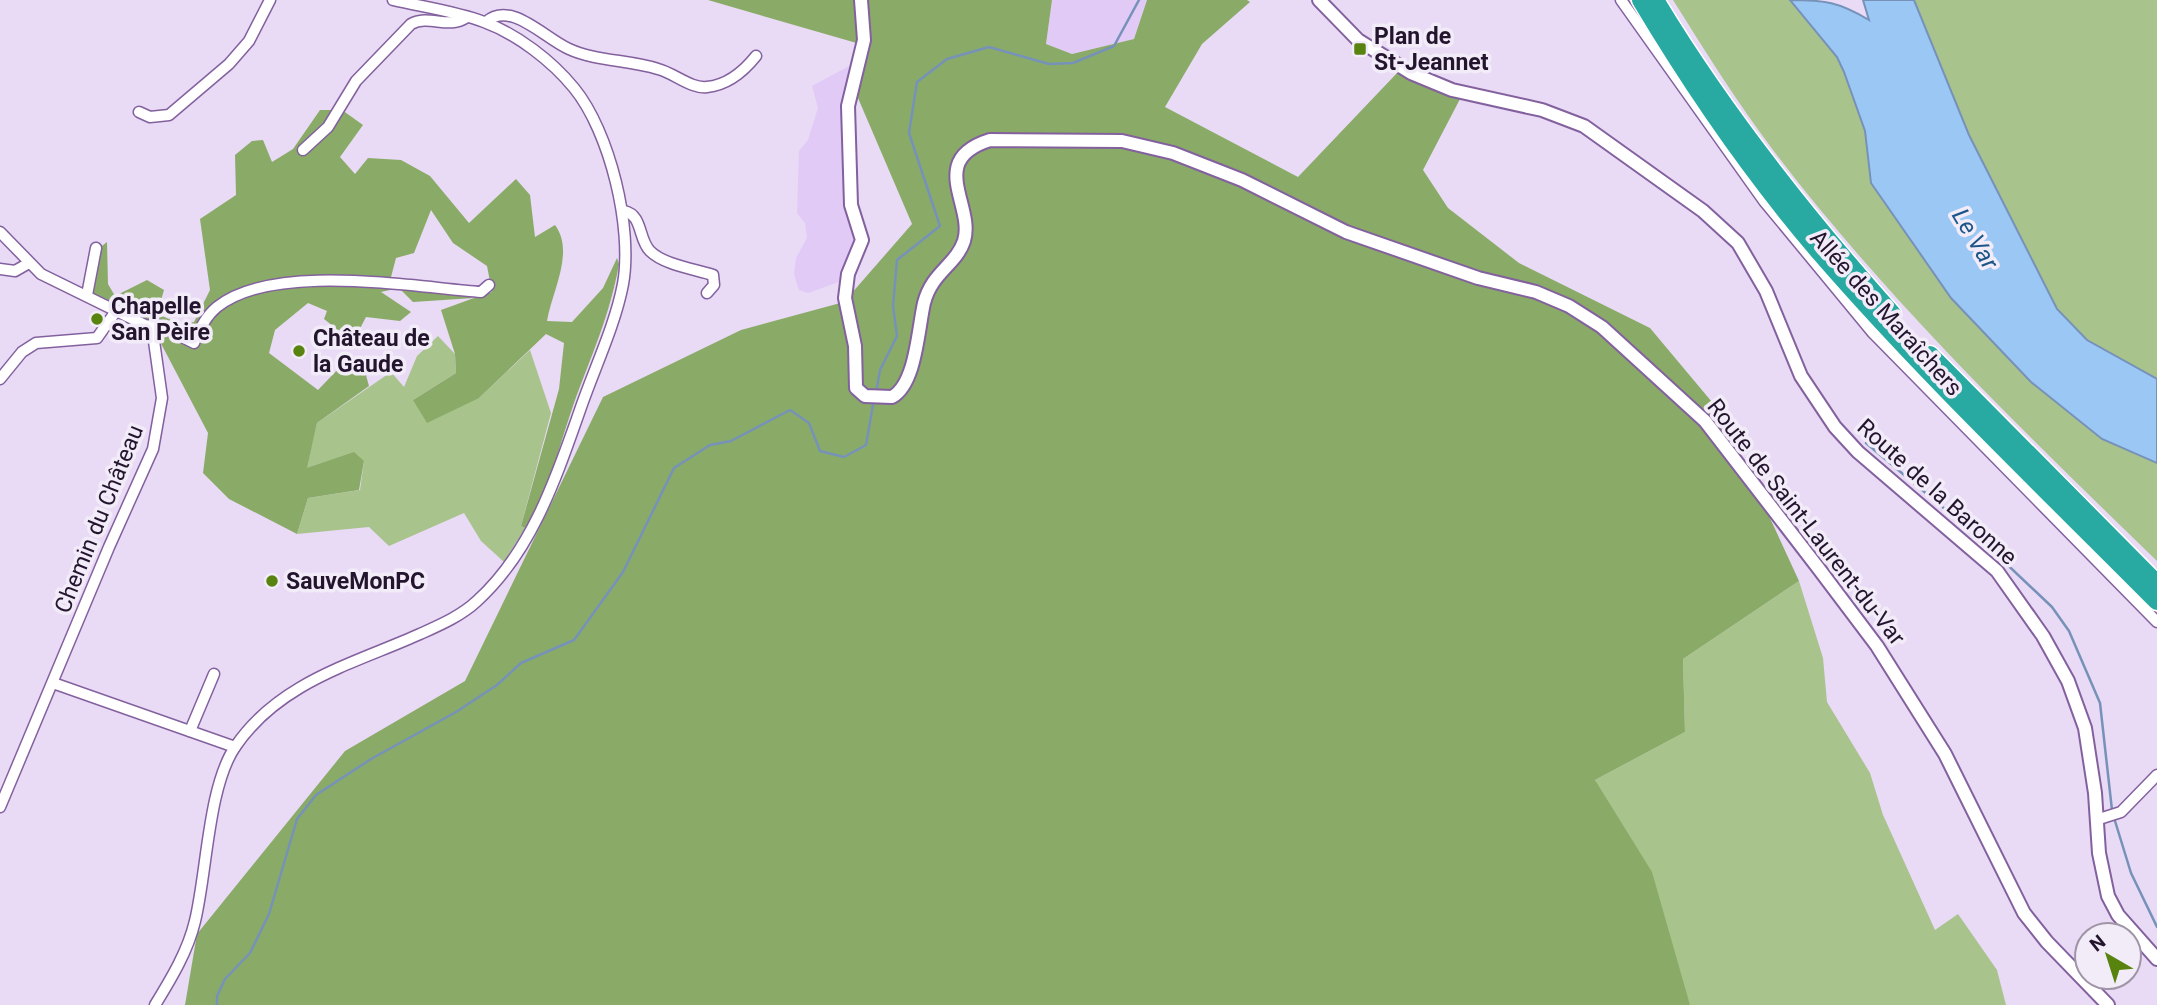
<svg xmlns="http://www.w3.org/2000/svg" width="2157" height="1005" font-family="Roboto,sans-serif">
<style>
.built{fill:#e2caf7}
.green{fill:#a9c38d}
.forest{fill:#8aab67;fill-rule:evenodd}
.water{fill:#9bc7f5;stroke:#7792b9;stroke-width:2}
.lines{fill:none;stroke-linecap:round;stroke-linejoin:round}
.stream{stroke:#7792b9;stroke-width:2.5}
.street-casing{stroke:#83619e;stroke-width:13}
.secondary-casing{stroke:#83619e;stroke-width:16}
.highway-casing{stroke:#fff;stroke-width:21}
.street{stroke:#fff;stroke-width:10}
.secondary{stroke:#fff;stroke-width:12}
.highway{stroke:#28aaa3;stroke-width:18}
.poi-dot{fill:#58830e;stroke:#f2ebf8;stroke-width:2.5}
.labels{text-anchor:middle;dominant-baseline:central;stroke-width:7;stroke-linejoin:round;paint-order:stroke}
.poi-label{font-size:23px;font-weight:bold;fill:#23152e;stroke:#f2ebf8;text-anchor:start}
.street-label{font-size:23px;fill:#23152e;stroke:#f2ebf8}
.water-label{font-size:24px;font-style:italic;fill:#1b5589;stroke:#f2ebf8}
</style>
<rect width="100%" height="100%" fill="#e9daf5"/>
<g class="built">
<polygon points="1052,0 1147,0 1134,39 1072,54 1046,44"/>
<polygon points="853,64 857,242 839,282 808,293 799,290 794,274 796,258 807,238 805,223 797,213 799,151 808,140 818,108 812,86"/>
</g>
<g class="green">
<path d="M1673 0H1790L1837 57 1844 72 1865 131 1871 183 1951 298 2031 382 2102 439 2157 463V561C2022 430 1887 300 1773 150 1737 102 1705 51 1673 0Z"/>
<polygon points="1914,0 2157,0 2157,379 2087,340 2057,309 1969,135"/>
<polygon points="438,336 455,354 456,373 413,400 479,398 530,350 551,413 521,526 525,528 504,562 481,541 464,513 389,546 369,527 297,534 308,498 360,490 364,461 306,469 317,423 391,372 404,387 417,356"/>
<polygon points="1799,581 1823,658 1827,702 1870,773 1883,815 1935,930 1958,914 1997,970 2006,1005 1690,1005 1595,780 1685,732 1683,659"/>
</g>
<g class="forest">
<polygon points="708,0 1052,0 1046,44 1072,54 1134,39 1147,0 1247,0 1250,2 1202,44 1165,107 1298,177 1398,72 1460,99 1423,170 1448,208 1519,263 1650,328 1722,414 1799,581 1683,659 1685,732 1595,780 1652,872 1690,1005 185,1005 197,934 345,751 465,681 603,397 741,330 844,302 912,224 858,98 860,44"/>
<path d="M320 110H342L363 125 340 157 355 174 368 158 401 160 430 176 469 223 516 179 530 195 535 237 555 225C575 252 552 291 547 321L572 322 603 288 617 258 619 264C610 315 592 354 574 403 559 446 550 489 525 528L521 526 559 389 564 343 546 334 479 398 427 423 413 400 456 373 455 354 441 310 474 298 413 302 399 288 381 292 411 312 400 321 366 317 353 342 324 319 327 311 308 303 275 330 269 353 318 390 341 366 364 368 369 386 317 423 307 468 354 452 364 461 359 490 308 498 297 534 229 499 203 473 208 433 156 334 139 314 111 306 89 292 98 249 107 242 108 284 115 296 147 280 164 290 157 314 181 324 194 322 210 290 200 219 236 195 235 155 252 141 263 140 272 162 293 149ZM431 210 453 243 487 266 492 292 474 298 391 277 396 258 414 253Z"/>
</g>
<path class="water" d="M1790 0C1825 0 1839 2 1869 20L1863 0H1914L1969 135 2057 309 2087 340 2157 379V463L2102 439 2031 382 1951 298 1871 183 1865 131 1844 72 1837 57Z"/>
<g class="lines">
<g class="stream">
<polyline points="876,393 880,370 897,336 893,306 897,260 940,226 909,133 917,82 947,59 989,47 1049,64 1073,63 1114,46 1139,0"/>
<polyline points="1866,443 1977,536 2052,607 2069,631 2100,703 2112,810"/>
<polyline points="2115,821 2131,873 2157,927"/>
<polyline points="217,1005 217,996 225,979 250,953 269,914 297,819 316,795 371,759 456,712 497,685 521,663 574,640 623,572 674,468 710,445 731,441 790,410 809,423 820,451 844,457 866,445 874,399"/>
</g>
<g class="street-casing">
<g id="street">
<polyline points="1621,0 1764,201 1873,333 2157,622"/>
<path d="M486 22C511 0 544 38 569 49 595 61 630 60 658 69 674 73 691 89 707 87 728 85 744 71 756 56"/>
<polyline points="139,112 150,117 169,115 229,64 249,41 270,0"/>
<path d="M303 150 328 127 356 81 411 24C429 14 449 30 467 17"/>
<path d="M624 211C643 215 638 239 650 251 664 265 695 269 713 275L714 285 707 293"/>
<polyline points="0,232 41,274 147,326 153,334 162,398 153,449 109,547 0,807"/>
<polyline points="0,269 15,271 29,263"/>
<polyline points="87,295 96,248"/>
<path d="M147 326 156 324 194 343C200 329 205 317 217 307 273 262 412 287 481 292L489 285"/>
<polyline points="0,379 22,352 36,343 97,338 116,311"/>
<polyline points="53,683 235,747"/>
<polyline points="190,731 214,674"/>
<polyline points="2096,820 2121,812 2157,775"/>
<path d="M155 1005C171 979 188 951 195 921 207 872 208 787 235 747 279 682 353 664 420 634 440 625 461 616 477 601 532 551 556 478 580 410 594 369 615 326 623 284 633 228 610 132 574 88 552 61 517 34 484 22 455 11 423 7 393 0"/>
</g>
</g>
<g class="secondary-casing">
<g id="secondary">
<path d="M861 0 864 40 848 106 851 205 862 240 848 274 845 298 855 346 856 388 865 396 892 397C916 384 918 329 924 303 932 272 956 265 964 241 975 206 926 160 990 140L1122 141 1173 153 1242 180 1346 232 1478 278 1536 292 1569 306 1602 327 1705 421 1819 569 1877 646 1945 754 2024 913 2047 942 2108 1005"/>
<polyline points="1319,0 1358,40 1411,73 1452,90 1542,110 1584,126 1703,211 1738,243 1766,291 1801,376 1835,427 1858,452 1997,571 2043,636 2068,681 2085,728 2095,793 2099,853 2108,896 2118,915 2157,959"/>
</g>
</g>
<g class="highway-casing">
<g id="highway">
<path d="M1641 0C1694 89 1754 176 1822 255 1927 376 2044 487 2157 601"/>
<path d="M1655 0C1723 113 1805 216 1892 314"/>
<polyline points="1930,355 2157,584"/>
</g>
</g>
<use href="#street" class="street"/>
<use href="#secondary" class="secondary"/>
<use href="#highway" class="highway"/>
</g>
<g class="poi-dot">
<rect x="1353" y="42" width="14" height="14" rx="3.5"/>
<circle cx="97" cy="319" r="7"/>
<circle cx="299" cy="351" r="7"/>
<circle cx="272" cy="581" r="7"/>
</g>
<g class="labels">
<g class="poi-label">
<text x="1374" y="36">Plan de<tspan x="1374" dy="26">St-Jeannet</tspan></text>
<text x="111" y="306">Chapelle<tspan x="111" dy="26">San Pèire</tspan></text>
<text x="313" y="338">Château de<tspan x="313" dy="26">la Gaude</tspan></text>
<text x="286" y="581">SauveMonPC</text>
</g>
<g class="street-label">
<text transform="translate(1886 313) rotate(48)">Allée des Maraîchers</text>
<text transform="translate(1937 492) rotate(42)">Route de la Baronne</text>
<text transform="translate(99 519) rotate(-68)">Chemin du Château</text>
<text transform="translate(1806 522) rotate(52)">Route de Saint-Laurent-du-Var</text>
</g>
<g class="water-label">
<text transform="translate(1975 239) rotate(59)">Le Var</text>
</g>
</g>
<g transform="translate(2108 956) rotate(321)"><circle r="33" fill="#f2ebf8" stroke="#9f95a7" stroke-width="2"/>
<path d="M0-5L12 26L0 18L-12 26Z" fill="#58830e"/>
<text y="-10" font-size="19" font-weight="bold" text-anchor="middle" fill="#23152e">N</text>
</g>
</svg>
